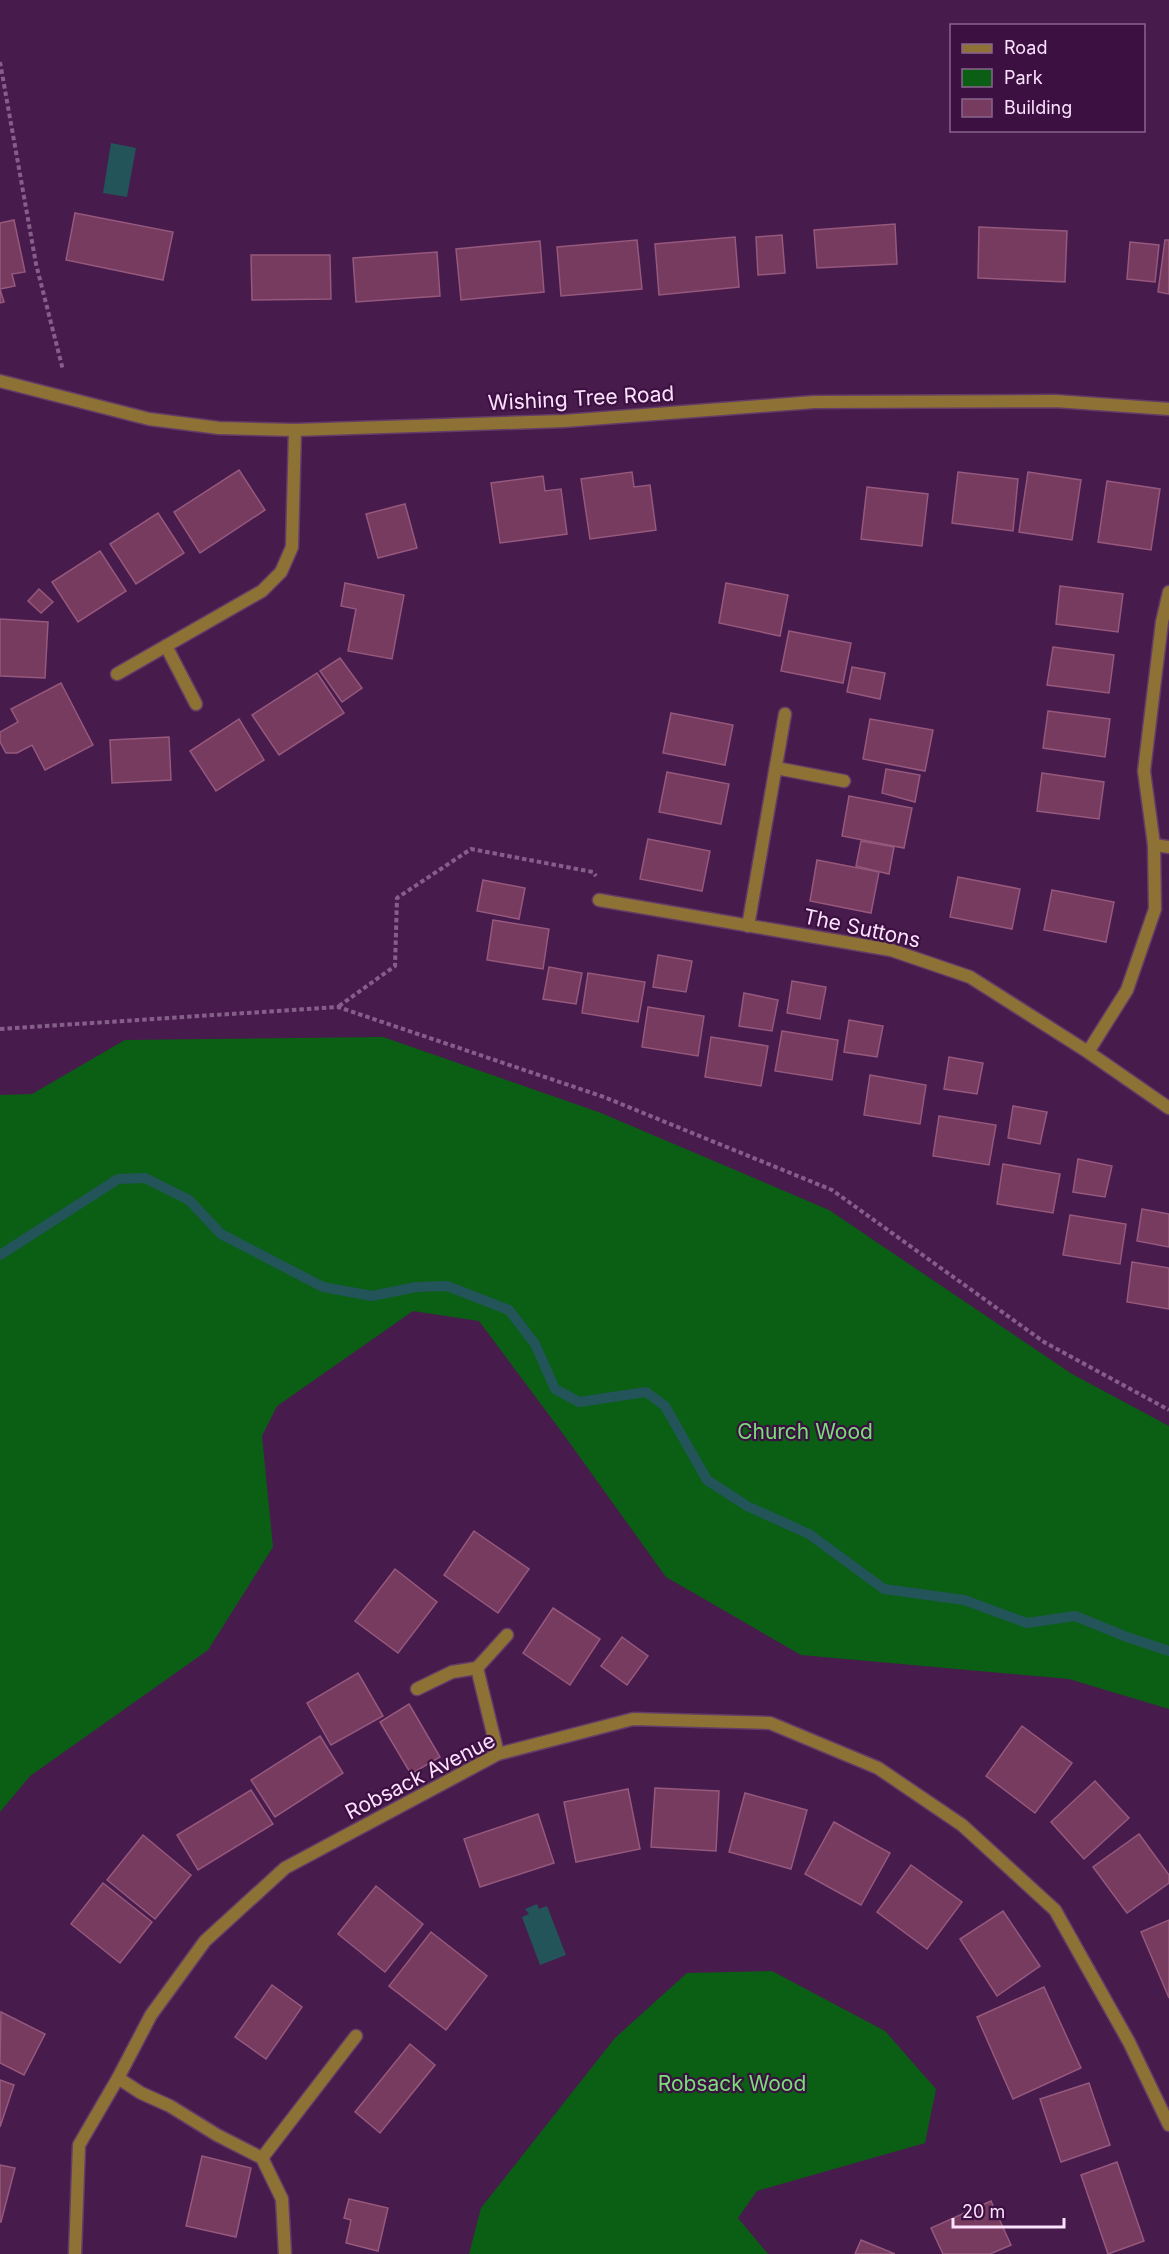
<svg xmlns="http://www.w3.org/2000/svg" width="1169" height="2254" font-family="Inter,sans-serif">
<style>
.green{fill:#0a5f14}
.water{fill:#225459}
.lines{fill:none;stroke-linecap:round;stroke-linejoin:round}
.stream{stroke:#225459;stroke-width:10}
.building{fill:#763b5f;stroke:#96587d;stroke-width:1.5}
.service-casing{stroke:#643c68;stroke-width:15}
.minor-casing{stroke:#643c68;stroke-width:15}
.path{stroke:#855f89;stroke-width:4;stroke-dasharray:4.5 3;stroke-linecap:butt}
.service{stroke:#8e7134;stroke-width:12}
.minor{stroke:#8e7134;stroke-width:12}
.labels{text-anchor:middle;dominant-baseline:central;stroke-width:4.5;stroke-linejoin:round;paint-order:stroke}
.street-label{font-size:21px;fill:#fce1fe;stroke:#3c1141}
.park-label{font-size:21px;fill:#79dd7a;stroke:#3c1141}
</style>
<rect width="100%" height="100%" fill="#471c4c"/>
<g class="green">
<polygon points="383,1037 601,1113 829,1210 1072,1374 1169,1426 1169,1709 1069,1679 801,1655 666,1577 564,1435 479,1321 413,1311 277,1406 262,1436 273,1547 208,1650 30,1776 0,1812 0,1095 32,1094 125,1040"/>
<polygon points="772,1971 885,2031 936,2089 925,2143 757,2191 738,2218 768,2254 469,2254 481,2208 615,2038 687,1973"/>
</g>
<g class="water">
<polygon points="111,143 136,148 127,197 103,193"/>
<polygon points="537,1904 539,1909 547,1906 566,1955 540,1965 522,1917 529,1914 525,1909"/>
</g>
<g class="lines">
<polyline class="stream" points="0,1255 118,1179 145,1178 189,1200 221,1234 323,1287 372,1296 416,1287 447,1286 509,1310 535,1344 555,1389 579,1402 646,1392 665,1406 707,1480 747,1506 809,1534 884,1589 964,1600 1027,1623 1075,1616 1127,1637 1169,1651"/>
</g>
<g class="building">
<polygon points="75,213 173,232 163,280 66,260"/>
<polygon points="14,220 25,272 12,274 15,286 0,289 4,302 0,303 0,223"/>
<polygon points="895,224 897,264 817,268 814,230"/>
<polygon points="979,227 1067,231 1065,282 978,278"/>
<polygon points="782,235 785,273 758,275 756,237"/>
<polygon points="735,237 739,287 659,295 655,244"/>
<polygon points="637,240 642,289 561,296 557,247"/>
<polygon points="1165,240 1169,240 1169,294 1158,292"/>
<polygon points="540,241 544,292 461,300 456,249"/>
<polygon points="1130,242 1159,245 1155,282 1127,279"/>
<polygon points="437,252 440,296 356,302 353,258"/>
<polygon points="251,255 330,255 331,299 252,300"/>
<polygon points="239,470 265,510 200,553 174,512"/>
<polygon points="632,472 634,487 650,485 656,530 590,539 581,479"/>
<polygon points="958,472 1018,479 1013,531 952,523"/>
<polygon points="1028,472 1081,480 1072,540 1019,532"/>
<polygon points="543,476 545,491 561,489 567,534 500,543 491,483"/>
<polygon points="1107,481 1160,489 1151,550 1098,542"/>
<polygon points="867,487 928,494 922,546 861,539"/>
<polygon points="405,504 417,548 378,558 366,514"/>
<polygon points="158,513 184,553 136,584 110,544"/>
<polygon points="100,551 126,591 78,622 52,582"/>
<polygon points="345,583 404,595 392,659 348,651 356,609 341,606"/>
<polygon points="726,583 788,595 780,636 719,623"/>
<polygon points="1060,586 1123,594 1118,632 1056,624"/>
<polygon points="39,589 53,602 41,613 28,601"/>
<polygon points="0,619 48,622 45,678 0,676"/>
<polygon points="789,631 851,643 843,683 781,671"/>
<polygon points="1053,647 1114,655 1109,693 1047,685"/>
<polygon points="340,658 362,688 342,702 320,671"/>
<polygon points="852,667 885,673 880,699 847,692"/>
<polygon points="317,673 344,713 279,755 252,715"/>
<polygon points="61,683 93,745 45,770 32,745 17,753 6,753 0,742 0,732 18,722 11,709"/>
<polygon points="1048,711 1110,719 1105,757 1043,748"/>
<polygon points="671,713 733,725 725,765 663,753"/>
<polygon points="239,719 264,760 216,791 190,751"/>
<polygon points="870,719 933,730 925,771 863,759"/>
<polygon points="169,737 171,780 112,783 110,740"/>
<polygon points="886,769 920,775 915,802 882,793"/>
<polygon points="667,772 729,784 721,824 659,812"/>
<polygon points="1042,773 1104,782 1099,819 1037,811"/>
<polygon points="849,796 912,808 904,848 842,836"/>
<polygon points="648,839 710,851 702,891 640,879"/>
<polygon points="861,841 894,847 889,874 856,866"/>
<polygon points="817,860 879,872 871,913 810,901"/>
<polygon points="958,877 1020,889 1012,929 950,917"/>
<polygon points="483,880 525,888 519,919 477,911"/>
<polygon points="1052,890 1114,902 1106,942 1044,930"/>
<polygon points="493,920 549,929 543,969 487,960"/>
<polygon points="658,955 692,961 686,992 653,987"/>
<polygon points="549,967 582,973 576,1004 543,999"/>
<polygon points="588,973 645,982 638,1022 582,1013"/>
<polygon points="792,981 826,987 820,1019 787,1013"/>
<polygon points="744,993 778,1000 772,1031 739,1026"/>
<polygon points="648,1007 704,1016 698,1056 642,1047"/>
<polygon points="849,1020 883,1026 877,1057 844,1052"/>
<polygon points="782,1031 838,1040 832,1080 775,1071"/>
<polygon points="711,1037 768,1046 761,1086 705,1077"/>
<polygon points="949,1057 983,1063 977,1094 944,1089"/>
<polygon points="870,1075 926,1085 920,1124 864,1115"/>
<polygon points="1013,1106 1047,1112 1040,1144 1008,1138"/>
<polygon points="939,1116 996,1125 989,1165 933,1156"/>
<polygon points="1078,1159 1112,1166 1105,1197 1073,1192"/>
<polygon points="1003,1164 1060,1174 1053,1213 997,1204"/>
<polygon points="1142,1209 1169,1214 1169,1247 1137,1241"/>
<polygon points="1070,1215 1126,1224 1120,1264 1063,1255"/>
<polygon points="1132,1262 1169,1268 1169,1309 1127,1302"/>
<polygon points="474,1531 529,1569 498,1613 444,1575"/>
<polygon points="395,1569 437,1602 398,1653 355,1621"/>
<polygon points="553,1608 600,1639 570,1685 523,1653"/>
<polygon points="622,1637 648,1656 627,1685 601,1666"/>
<polygon points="358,1673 383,1716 331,1745 307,1703"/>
<polygon points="409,1704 440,1757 411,1774 380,1722"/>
<polygon points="1022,1726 1072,1763 1035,1813 986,1776"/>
<polygon points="320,1736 343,1773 275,1817 251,1780"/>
<polygon points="1095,1781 1129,1818 1084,1859 1051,1822"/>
<polygon points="655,1788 719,1791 716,1851 651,1847"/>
<polygon points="628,1789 640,1849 576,1862 564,1802"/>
<polygon points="251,1790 273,1824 198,1870 177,1835"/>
<polygon points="745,1793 807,1810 791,1869 729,1852"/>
<polygon points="538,1814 554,1863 480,1887 464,1839"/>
<polygon points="834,1822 890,1853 861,1905 805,1874"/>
<polygon points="1139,1834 1169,1875 1169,1883 1127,1913 1093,1867"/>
<polygon points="143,1835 191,1875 155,1919 107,1880"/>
<polygon points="911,1865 962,1902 927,1949 877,1912"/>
<polygon points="103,1883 152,1922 120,1963 71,1924"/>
<polygon points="376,1886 423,1924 385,1972 338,1934"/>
<polygon points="1003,1911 1040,1966 997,1996 960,1939"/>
<polygon points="1169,1920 1169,1998 1141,1932"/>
<polygon points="431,1932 487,1976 446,2030 389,1986"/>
<polygon points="272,1985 302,2007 266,2059 235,2037"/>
<polygon points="1044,1987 1081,2068 1013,2099 977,2017"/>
<polygon points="1,2012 45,2034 24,2075 0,2063"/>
<polygon points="410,2044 435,2065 380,2133 355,2112"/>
<polygon points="0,2080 14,2085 0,2127"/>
<polygon points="1089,2083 1110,2145 1061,2162 1040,2099"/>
<polygon points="202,2156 251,2168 236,2237 186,2226"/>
<polygon points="1117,2162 1144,2241 1108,2254 1081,2175"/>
<polygon points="0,2165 15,2168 1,2222 0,2222"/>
<polygon points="349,2199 388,2208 378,2251 346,2243 351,2220 344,2218"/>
<polygon points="991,2201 1011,2245 990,2254 943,2254 931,2228"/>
<polygon points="861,2240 895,2254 855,2254"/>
</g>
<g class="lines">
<g class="service-casing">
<g id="service">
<polyline points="166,646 196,704"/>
<polyline points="776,768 844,781"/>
<polyline points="477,1668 498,1754"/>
<polyline points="417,1689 452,1672 477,1668 507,1635"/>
</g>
</g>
<g class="minor-casing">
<g id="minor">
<polyline points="0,381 149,419 219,428 295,430 564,421 814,402 1055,401 1169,409"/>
<polyline points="117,674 262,591 281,572 292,547 295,430"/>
<polyline points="1154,845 1169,847"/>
<polyline points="599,900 891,950 970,977 1088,1052 1169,1108"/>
<polyline points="748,926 785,714"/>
<polyline points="1088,1052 1127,990 1155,909 1154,845 1144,771 1162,622 1169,592"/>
<polyline points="118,2078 141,2093 170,2106 217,2135 262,2158 282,2199 285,2254"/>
<polyline points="262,2158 356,2036"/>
<polyline points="75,2254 79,2145 118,2078 151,2015 205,1941 285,1868 498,1754 633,1719 770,1723 878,1768 962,1825 1055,1910 1129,2042 1169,2125"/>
</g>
</g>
<g class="path">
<polyline points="0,62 36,264 63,370"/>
<polyline points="339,1006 395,966 397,898 471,849 593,872 596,876"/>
<polyline points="0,1029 338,1007 604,1097 832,1190 1044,1342 1169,1410"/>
</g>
<use href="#service" class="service"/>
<use href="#minor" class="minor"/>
</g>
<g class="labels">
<g class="street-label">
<text transform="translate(581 398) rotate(-3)">Wishing Tree Road</text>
<text transform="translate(862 928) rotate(12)">The Suttons</text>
<text transform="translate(420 1776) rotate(-27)">Robsack Avenue</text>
</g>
<g class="park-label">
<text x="805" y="1431">Church Wood</text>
<text x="732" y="2083">Robsack Wood</text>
</g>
</g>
<rect x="950" y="24" width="195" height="108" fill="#3c1141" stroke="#89648d" stroke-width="1.5"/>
<rect x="962" y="44" width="30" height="9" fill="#8e7134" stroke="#89648d" stroke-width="1.5"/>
<text x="1004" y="54" font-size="18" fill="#fce1fe">Road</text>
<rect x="962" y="69" width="30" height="18" fill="#0a5f14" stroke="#89648d" stroke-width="1.5"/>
<text x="1004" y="84" font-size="18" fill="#fce1fe">Park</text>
<rect x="962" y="99" width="30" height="18" fill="#763b5f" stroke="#89648d" stroke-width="1.5"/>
<text x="1004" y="114" font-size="18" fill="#fce1fe">Building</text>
<path d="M953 2218v9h111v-9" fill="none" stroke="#fce1fe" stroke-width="3"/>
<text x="962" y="2218" font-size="18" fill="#fce1fe" stroke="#3c1141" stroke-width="4.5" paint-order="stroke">20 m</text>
</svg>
